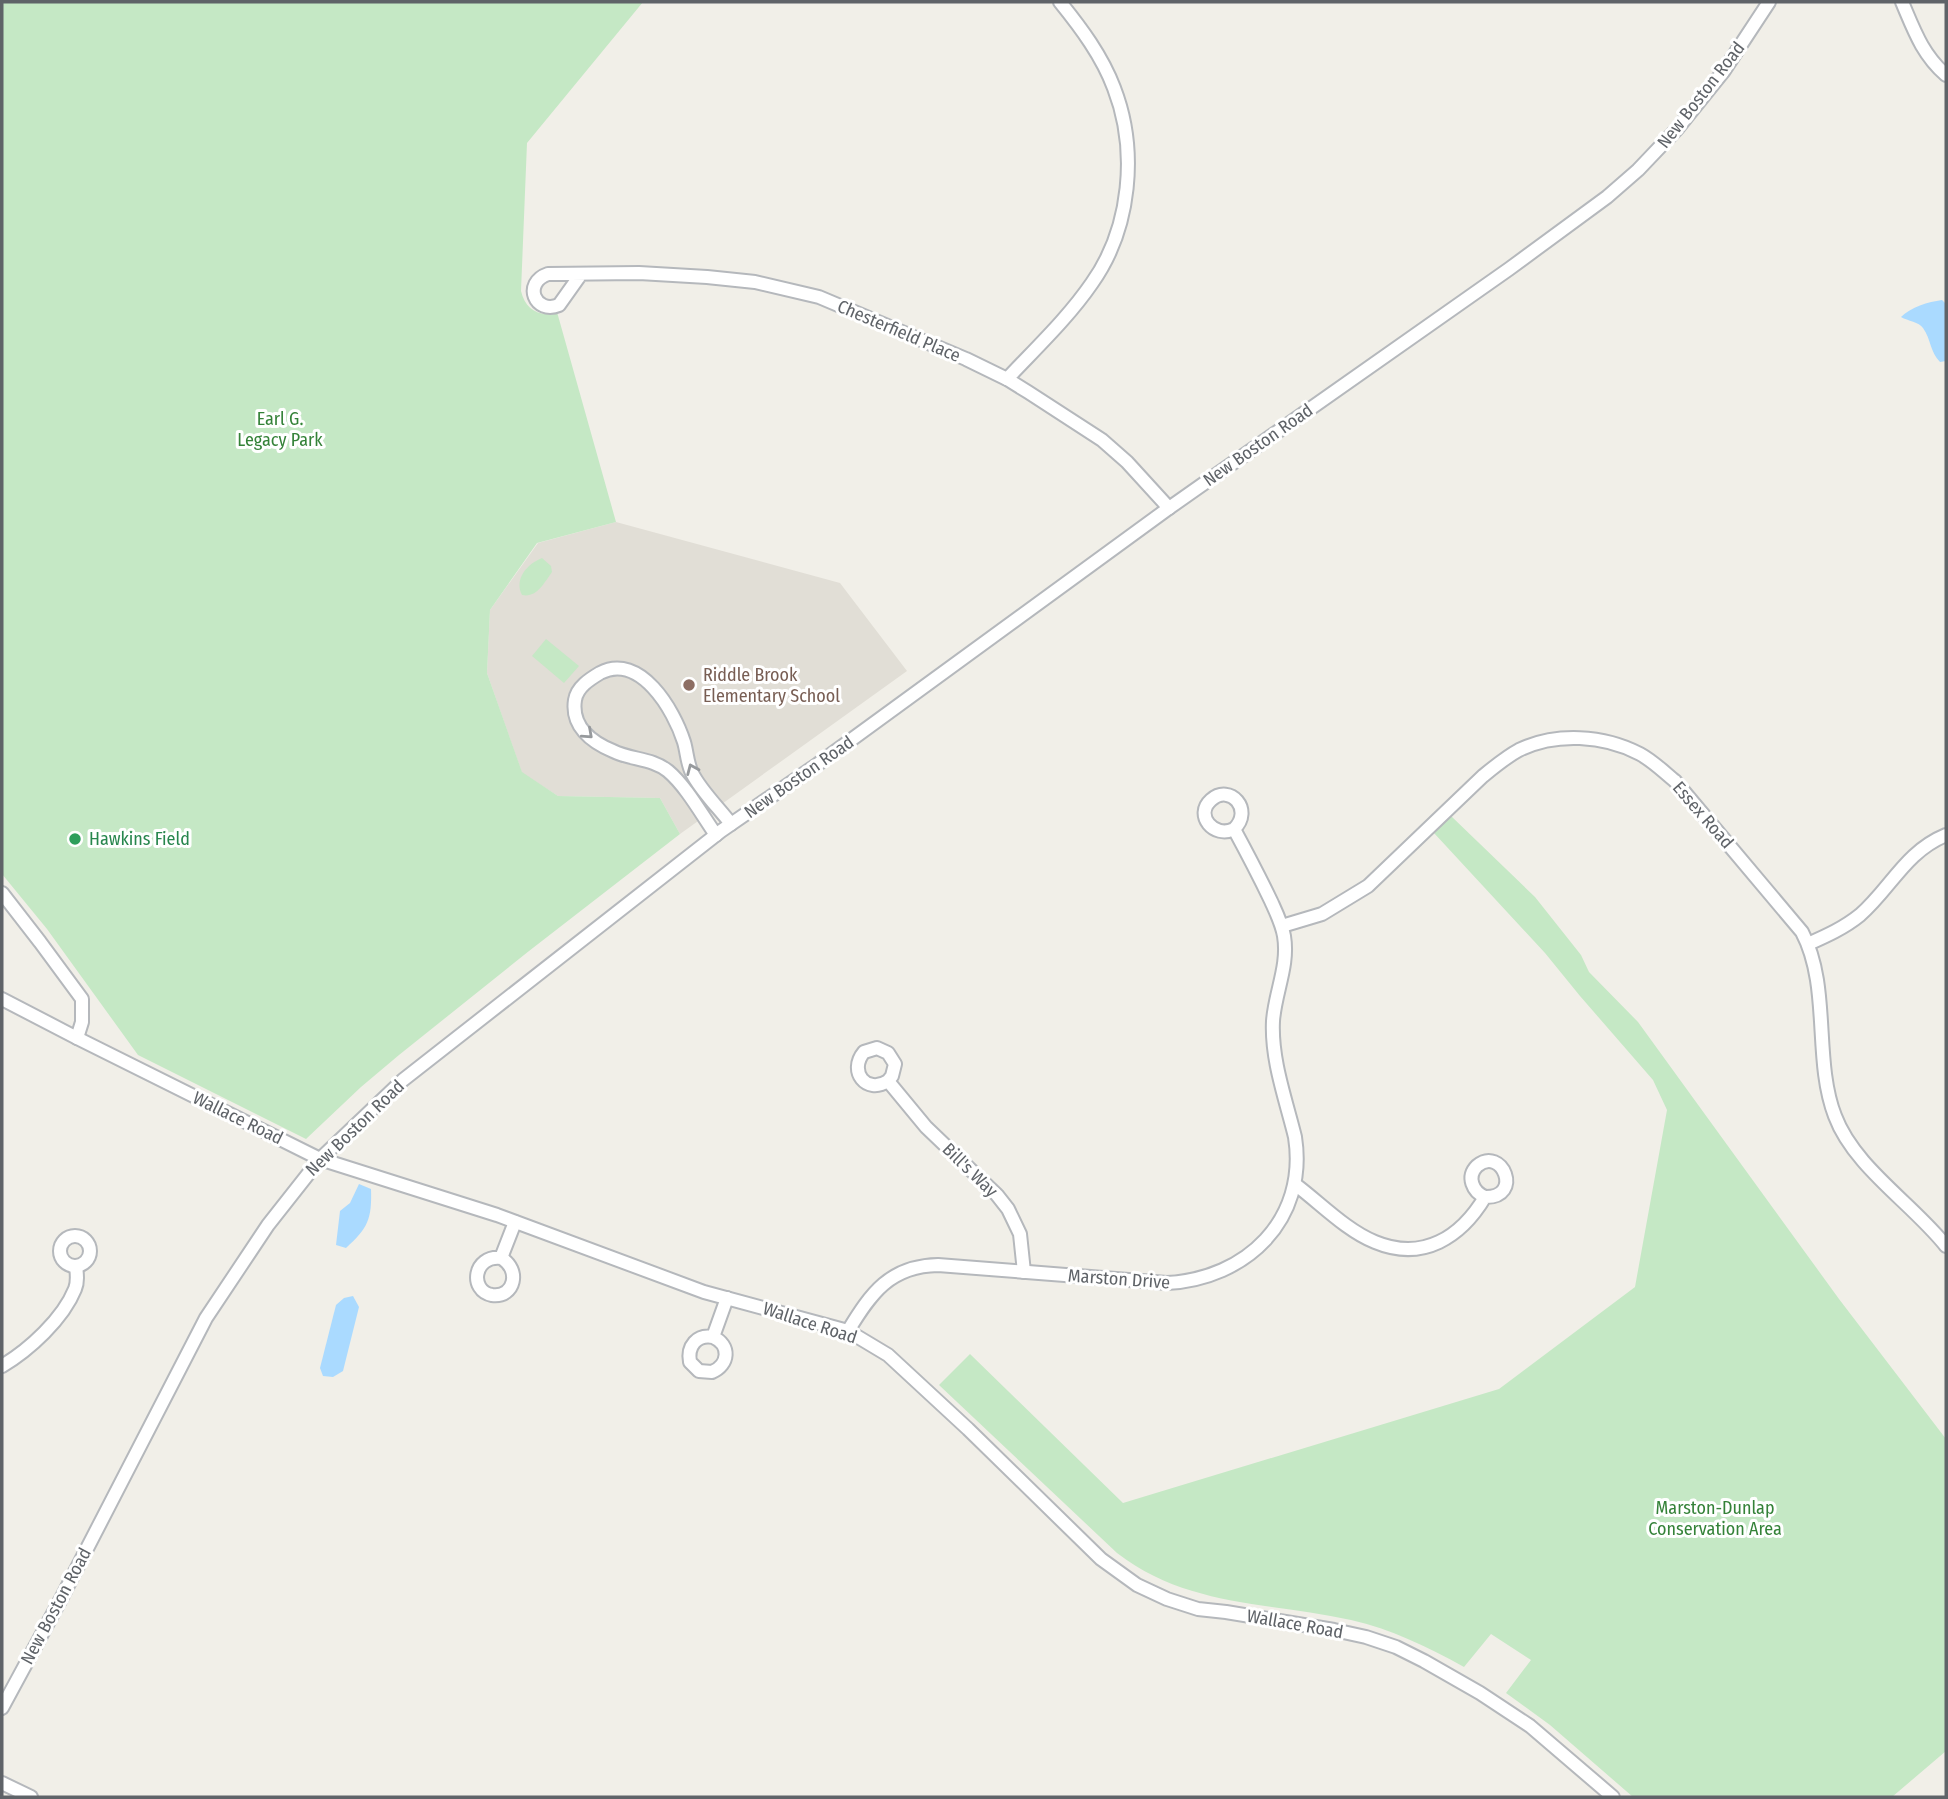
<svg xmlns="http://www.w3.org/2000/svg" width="1948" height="1799" font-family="'Fira Sans Condensed',sans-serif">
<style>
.education{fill:#e1ded6}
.green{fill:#c5e8c5}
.water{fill:#aadaff}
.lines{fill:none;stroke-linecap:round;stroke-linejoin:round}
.minor-casing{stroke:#b5b8bc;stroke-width:16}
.minor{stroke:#fff;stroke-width:12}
.oneway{stroke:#979a9d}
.education-dot{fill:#8d6e63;stroke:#fff;stroke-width:2.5}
.leisure-dot{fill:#2e9e5b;stroke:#fff;stroke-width:2.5}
.labels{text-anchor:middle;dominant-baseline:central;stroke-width:6;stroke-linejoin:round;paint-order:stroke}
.street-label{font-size:18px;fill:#5f6368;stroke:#fff}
.park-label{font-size:18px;fill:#348238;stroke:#fff}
.education-label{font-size:18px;fill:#785e54;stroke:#fff;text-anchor:start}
.leisure-label{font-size:18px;fill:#27864d;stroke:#fff;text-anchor:start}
</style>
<rect width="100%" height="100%" fill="#f1efe8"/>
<polygon class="education" points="616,522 840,583 907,671 680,834 660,798 558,796 522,773 487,673 490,610 538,543"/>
<g class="green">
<path d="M2 2H643L527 143 521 291C525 309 539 318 557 312L616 522 537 543 490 610 487 673 522 772 558 796 660 798 680 834 529 951 399 1055 361 1087 306 1139 138 1055 47 929 2 874Z"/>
<path d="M542 558 551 566 552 572C544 583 537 598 522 595 514 579 527 564 542 558Z"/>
<polygon points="546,639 579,666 564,683 532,656"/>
<path d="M1451 816 1535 897 1581 955 1589 972 1638 1022 1839 1299 1946 1439V1751L1892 1797H1633L1550 1725 1506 1693 1531 1660 1491 1634 1464 1667C1428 1647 1391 1629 1351 1620 1268 1602 1187 1607 1117 1553L939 1385 970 1354 1123 1503 1499 1389 1635 1287 1667 1110 1653 1080 1580 996 1545 953 1434 833Z"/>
</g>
<g class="water">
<path d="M1942 300 1946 304V361L1940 362C1930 352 1931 339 1923 328 1919 322 1908 321 1901 317 1911 307 1928 302 1942 300Z"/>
<path d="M359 1184 371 1189C372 1219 368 1228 346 1248L336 1245 340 1211 350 1203Z"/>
<polygon points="353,1296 359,1307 343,1371 333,1377 323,1376 320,1368 336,1305 344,1298"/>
</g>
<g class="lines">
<g class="minor-casing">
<g id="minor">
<path d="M1902 2C1914 30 1922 54 1946 75"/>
<path d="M581 274 559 305C535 315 522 283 548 274L639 273 707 277 755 282 819 297 966 359 1007 379 1028 392 1102 440 1127 462 1169 508"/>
<path d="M1007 379C1036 348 1068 318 1092 283 1131 228 1138 150 1114 88 1102 56 1081 28 1060 2"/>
<path d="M716 835C702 815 686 786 668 771 652 758 631 760 613 751 591 742 571 726 575 700 577 687 590 679 600 673 640 652 674 710 684 742 687 752 687 763 692 773 701 791 719 808 731 824"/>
<polyline points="2,893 40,942 82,999 82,1022 77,1038"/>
<path d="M1282 926 1322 914 1368 886 1483 776C1494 767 1506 757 1519 750 1556 732 1604 735 1640 754 1653 761 1664 772 1675 781L1802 932C1831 987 1813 1059 1835 1116 1854 1167 1913 1204 1946 1246"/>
<path d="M1808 944C1826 936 1844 928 1860 915 1891 888 1905 852 1946 835"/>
<polyline points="2,999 77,1038 320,1159 497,1215 704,1292 848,1331 888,1355 968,1429 1101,1559 1137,1585 1167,1599 1198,1609 1226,1612 1334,1630 1366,1637 1396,1647 1424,1661 1480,1693 1530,1726 1613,1797"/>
<path d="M888 1081C866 1095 848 1071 864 1052L877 1048 888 1053 895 1064 892 1076 888 1081 926 1127 997 1195 1008 1209 1020 1234 1024 1272"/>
<path d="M1296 1185C1320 1203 1347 1231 1375 1242 1423 1262 1461 1237 1485 1197 1524 1198 1502 1145 1477 1166 1466 1177 1473 1192 1485 1197"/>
<circle cx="75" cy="1251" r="15"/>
<path d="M501 1258C521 1269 515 1298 492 1295 469 1291 473 1255 501 1258L515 1222"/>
<path d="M848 1331C871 1293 890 1266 938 1265L1167 1283C1246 1279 1308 1220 1295 1137 1286 1100 1271 1060 1273 1021 1275 992 1289 966 1284 936 1282 924 1276 912 1271 901 1259 876 1247 853 1234 829 1254 810 1230 783 1211 800 1194 815 1214 839 1234 829"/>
<path d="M713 1337C697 1334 687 1346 690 1362L699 1371 712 1372C729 1365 731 1345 713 1337L727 1298"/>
<path d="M2 1366C29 1350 63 1319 75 1289 78 1282 77 1274 76 1266"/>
<polyline points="2,1708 62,1597 206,1318 268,1225 320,1159 403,1080 721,831 818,764 1169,508 1509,269 1607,197 1638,170 1677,129 1723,72 1769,2"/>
<polyline points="2,1783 31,1797"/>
</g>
</g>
<use href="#minor" class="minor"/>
</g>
<defs><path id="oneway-chevron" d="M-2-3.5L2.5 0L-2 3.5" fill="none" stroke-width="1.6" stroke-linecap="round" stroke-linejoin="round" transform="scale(1.75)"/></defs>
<g class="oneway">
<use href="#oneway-chevron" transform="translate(588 734) rotate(42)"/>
<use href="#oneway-chevron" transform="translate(692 769) rotate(-113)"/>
</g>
<circle class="education-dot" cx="689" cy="685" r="7"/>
<circle class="leisure-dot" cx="75" cy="839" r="7"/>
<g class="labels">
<g class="street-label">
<text transform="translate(1701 95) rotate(-52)">New Boston Road</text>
<text transform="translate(899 331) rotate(23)">Chesterfield Place</text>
<text transform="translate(1258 445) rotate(-35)">New Boston Road</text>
<text transform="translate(799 777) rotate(-35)">New Boston Road</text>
<text transform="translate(1703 815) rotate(49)">Essex Road</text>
<text transform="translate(238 1118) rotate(26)">Wallace Road</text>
<text transform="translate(355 1128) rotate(-44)">New Boston Road</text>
<text transform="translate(970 1170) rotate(44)">Bill's Way</text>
<text transform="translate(1119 1279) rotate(4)">Marston Drive</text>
<text transform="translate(810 1323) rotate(18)">Wallace Road</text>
<text transform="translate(56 1606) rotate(-62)">New Boston Road</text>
<text transform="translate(1295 1624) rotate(10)">Wallace Road</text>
</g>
<g class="park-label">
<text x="280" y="419">Earl G.<tspan x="280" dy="21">Legacy Park</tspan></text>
<text x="1715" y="1508">Marston-Dunlap<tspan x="1715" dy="21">Conservation Area</tspan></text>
</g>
<g class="education-label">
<text x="703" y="675">Riddle Brook<tspan x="703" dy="21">Elementary School</tspan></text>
</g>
<g class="leisure-label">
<text x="89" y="839">Hawkins Field</text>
</g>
</g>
<rect width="1948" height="1799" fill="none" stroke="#5f6368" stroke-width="7"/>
</svg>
